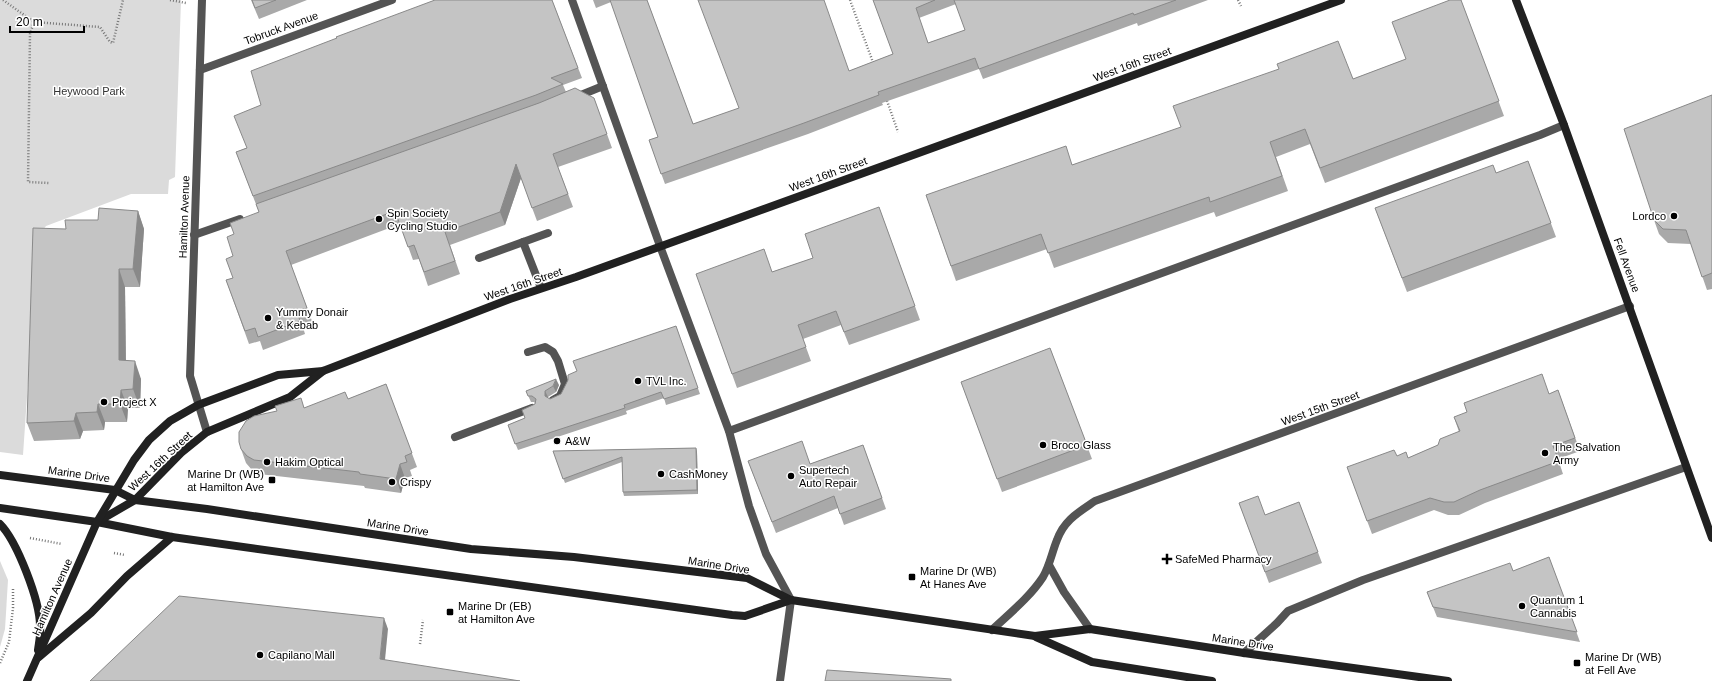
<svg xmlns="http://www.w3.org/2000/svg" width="1712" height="681" font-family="Arial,sans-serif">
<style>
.green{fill:#dbdbdb}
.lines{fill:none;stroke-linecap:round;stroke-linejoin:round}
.path{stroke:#767676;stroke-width:2.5;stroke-dasharray:1 2;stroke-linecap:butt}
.lane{stroke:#545454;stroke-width:8}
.street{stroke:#545454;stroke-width:8}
.secondary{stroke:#212121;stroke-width:8}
.wall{fill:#a9a9a9;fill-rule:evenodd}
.shaded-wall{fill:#898989}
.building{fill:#c4c4c4;stroke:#898989}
.poi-dot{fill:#000;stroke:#fff;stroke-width:1.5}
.labels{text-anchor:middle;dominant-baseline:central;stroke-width:3;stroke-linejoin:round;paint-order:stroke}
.street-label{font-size:11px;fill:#000;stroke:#fff}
.park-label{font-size:11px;fill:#323232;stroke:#fff}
.poi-label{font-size:11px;fill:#000;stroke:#fff;text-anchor:start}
</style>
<rect width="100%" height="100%" fill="#fff"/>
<g class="green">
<polygon points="0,0 181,0 175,177 169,180 168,194 131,194 46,226 38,236 23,455 0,452"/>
<polygon points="0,561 8,580 5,629 0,647"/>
</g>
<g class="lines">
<g class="path">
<polyline points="3,0 34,22 100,27 110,42 113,43 123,0"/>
<polyline points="170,0 186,3"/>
<polyline points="850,0 874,65"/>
<polyline points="1238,0 1241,6"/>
<polyline points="34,22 30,34 28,182 49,183"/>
<polyline points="886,98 898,132"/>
<polyline points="30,538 62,544"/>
<polyline points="114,553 125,555"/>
<polyline points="420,644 423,620"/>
<polyline points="0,663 9,642 13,608 13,589"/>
</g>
<g class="lane">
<polyline points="572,0 660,246 729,431 749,506 766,554 791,600"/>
<polyline points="576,97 603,86"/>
<polyline points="194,235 240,219"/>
<polyline points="523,242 541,288"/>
<polyline points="479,258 548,233"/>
<polyline points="528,352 545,347 553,352 558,361 565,384 560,396 553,400"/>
<polyline points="729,431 1540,135 1564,125"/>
<polyline points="455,437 532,408"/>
<polyline points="1244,653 1277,623 1288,611 1363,580 1686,467"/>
</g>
<g class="street">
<polyline points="202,0 190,376 207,432"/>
<polyline points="200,70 392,0"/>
<polyline points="1049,565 1064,592 1090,629"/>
<path d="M992 630C1009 614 1030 597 1043 577 1050 565 1052 552 1057 540 1064 520 1079 512 1095 501L1630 306"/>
<polyline points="780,681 791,600"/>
</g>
<g class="secondary">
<polyline points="1516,0 1564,125 1712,538"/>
<polyline points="0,475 115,490 135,500 207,509 471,549 574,557 747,578 791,600 1035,636 1090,629 1244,653 1448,681"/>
<polyline points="0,508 97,522 172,537 732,615 745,616 791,600"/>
<polyline points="97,522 135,500 181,453 207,432 290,397 323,371"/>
<path d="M0 524C17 541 40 601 40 626 41 634 39 642 38 650"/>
<polyline points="1036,637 1092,662 1212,681"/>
<polyline points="39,657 91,613 127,576 172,537"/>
<polyline points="27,681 97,522 134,460 149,440 170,421 198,405 278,375 323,371 510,299 576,277 1341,0"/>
</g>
</g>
<g class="wall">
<polygon points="251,0 307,0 259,19"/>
<polygon points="552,0 582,78 563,85 566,92 594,98 612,148 558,167 573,207 537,221 521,178 505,225 450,245 460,274 428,286 419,259 413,260 400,224 291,265 312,321 302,324 305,334 263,350 260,341 249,344 226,280 233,278 234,235 259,212 236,152 246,148"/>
<path d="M593 0H647L693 124 849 71 893 54 873 0H1208L1138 26 1137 23 983 79 979 69 882 103 883 105 808 134 665 184 649 140 658 137 611 2 596 8ZM956 4 965 30 928 43 919 18Z"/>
<polygon points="1461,0 1504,116 1325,183 1310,144 1276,157 1288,191 1216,217 1214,212 1054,268 1047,249 956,281 926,195 1072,165 1353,79 1406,59"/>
<polygon points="1712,95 1712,289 1707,290 1691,244 1668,243 1659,234 1654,220"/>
<polygon points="1528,161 1556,237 1407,292 1375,208 1496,173"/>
<polygon points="879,207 920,320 849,345 841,325 803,339 811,361 737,388 696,274 772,272 813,258"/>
<polygon points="138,211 144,229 140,287 125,287 126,361 141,379 140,408 128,408 127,422 105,422 104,430 83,431 80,439 34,441 27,423 66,229 98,220"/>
<polygon points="676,326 700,394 666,405 664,398 626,411 627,414 518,450 508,425 525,418 535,404 535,403 534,402 531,402 526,391 559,385 556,392 548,397 548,398 550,399 561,394 577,371"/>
<polygon points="1050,348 1092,459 1002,492 961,382"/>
<polygon points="386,384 417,467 410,470 412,476 405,478 401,493 365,488 364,486 259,474 252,470 246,463 241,449 305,408 348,399"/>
<polygon points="1558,390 1580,451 1558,459 1563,474 1485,503 1459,515 1448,515 1434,510 1372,534 1347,467 1397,456 1408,458 1438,445 1459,432 1454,417 1549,394"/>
<polygon points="863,445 886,509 844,525 838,508 776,533 748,461 810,464"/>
<polygon points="696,448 697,452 698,494 624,496 623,492 622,462 565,483 553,451"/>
<polygon points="1299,502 1322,563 1269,583 1239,503 1265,515"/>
<polygon points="1549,557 1580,642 1437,617 1427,592 1513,571"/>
</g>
<g class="shaded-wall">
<polygon points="516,164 521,178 505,225 500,212"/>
<polygon points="138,211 144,229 140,287 133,269"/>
<polygon points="119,269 125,287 126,378 119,360"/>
<polygon points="135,361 141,379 140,408 133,389"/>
<polygon points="556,379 559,385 556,392 553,386"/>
<polygon points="121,390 128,408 127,422 120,404"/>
<polygon points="545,391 548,397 547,402 545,396"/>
<polygon points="98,404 105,422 104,430 97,412"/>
<polygon points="76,413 83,431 80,439 74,421"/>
<polygon points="696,448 697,452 698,494 697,490"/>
<polygon points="400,464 405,478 401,493 396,479"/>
<polygon points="384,618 388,629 384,670 380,659"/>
</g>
<g class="building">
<polygon points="252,0 276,0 255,8"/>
<polygon points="435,0 552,0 578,68 551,78 563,84 536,95 253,196 236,152 247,148 234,116 261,105 251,71 337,38 336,37"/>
<polygon points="610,0 647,0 693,124 739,108 698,0 824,0 849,71 893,54 873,0 935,0 916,8 928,43 965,30 954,0 1176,0 1134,15 1133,13 979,69 975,58 878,92 879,95 804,123 661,174 649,140 658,137"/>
<polygon points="1450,0 1461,0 1499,101 1320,168 1305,129 1270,142 1282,176 1210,202 1209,197 1048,253 1041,234 951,266 926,195 1066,146 1072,165 1181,127 1173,106 1279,69 1277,64 1338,41 1353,79 1406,59 1392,22"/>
<polygon points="575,88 594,98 607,134 553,154 568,194 532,208 516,164 500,212 445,232 455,261 424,272 414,245 408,247 395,211 286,251 307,308 297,311 300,321 258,337 255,328 245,331 226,280 233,278 226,259 233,256 227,237 234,234 230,223 259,212 256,204 539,103"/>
<polygon points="1712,95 1712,273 1702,277 1686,230 1663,229 1654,220 1624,129"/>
<polygon points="1528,161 1551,223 1402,278 1375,208 1493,165 1496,173"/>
<polygon points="879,207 915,306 844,332 836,311 798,325 806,347 732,374 696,274 764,249 772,272 813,258 805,234"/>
<polygon points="99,208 138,211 133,269 119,269 119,360 135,361 133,389 121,390 120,404 98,404 97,412 76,413 74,421 27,423 33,228 66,229 65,220 98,220"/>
<polygon points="676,326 698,388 664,399 661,392 624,405 625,408 515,444 508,425 525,418 522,410 535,404 536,399 532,396 528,396 526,391 556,379 553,386 545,391 545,396 550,399 561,394 568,380 568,375 577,371 573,361"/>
<polygon points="1050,348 1087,445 997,479 961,382"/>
<polygon points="1542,374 1549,394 1558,390 1575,438 1553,446 1559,461 1480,490 1454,502 1444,502 1430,498 1367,521 1347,467 1394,450 1397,456 1406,452 1408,458 1438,445 1440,439 1460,431 1454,417 1467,412 1464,403"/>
<polygon points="386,384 412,453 405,456 407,462 400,464 396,479 360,474 359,472 254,460 247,456 241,449 239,442 239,432 246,421 254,416 277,411 275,406 301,398 304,408 345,392 348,399"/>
<polygon points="802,441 810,464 863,445 882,498 840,514 834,496 772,522 748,461"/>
<polygon points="696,448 697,490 623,492 622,457 563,479 553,451"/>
<polygon points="1258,496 1265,515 1299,502 1318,552 1265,572 1239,503"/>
<polygon points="1549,557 1577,632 1433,607 1427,592 1510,563 1513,571"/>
<polygon points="179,596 384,618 380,659 520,681 90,681"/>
<polygon points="827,670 951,679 951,681 825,681"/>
</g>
<g class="poi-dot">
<circle cx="1674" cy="216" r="4"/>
<circle cx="379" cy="219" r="4"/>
<circle cx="268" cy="318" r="4"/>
<circle cx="638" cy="381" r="4"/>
<circle cx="104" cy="402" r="4"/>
<circle cx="557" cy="441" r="4"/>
<circle cx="1043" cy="445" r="4"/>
<circle cx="1545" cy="453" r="4"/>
<circle cx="267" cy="462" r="4"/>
<circle cx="661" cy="474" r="4"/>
<circle cx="791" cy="476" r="4"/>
<rect x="268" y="476" width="8" height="8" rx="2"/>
<circle cx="392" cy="482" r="4"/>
<path d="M1165 553h4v4h4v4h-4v4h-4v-4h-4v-4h4z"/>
<rect x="908" y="573" width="8" height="8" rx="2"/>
<circle cx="1522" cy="606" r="4"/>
<rect x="446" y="608" width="8" height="8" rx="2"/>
<circle cx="260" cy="655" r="4"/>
<rect x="1573" y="659" width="8" height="8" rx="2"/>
</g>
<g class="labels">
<g class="street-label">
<text transform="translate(281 28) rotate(-20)">Tobruck Avenue</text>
<text transform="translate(1132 64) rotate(-20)">West 16th Street</text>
<text transform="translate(828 174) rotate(-20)">West 16th Street</text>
<text transform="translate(184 217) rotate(-88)">Hamilton Avenue</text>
<text transform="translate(1627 265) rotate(70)">Fell Avenue</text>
<text transform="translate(523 284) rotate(-19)">West 16th Street</text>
<text transform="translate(1320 408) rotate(-20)">West 15th Street</text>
<text transform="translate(160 461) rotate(-43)">West 16th Street</text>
<text transform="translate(79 474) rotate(8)">Marine Drive</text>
<text transform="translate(398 527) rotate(9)">Marine Drive</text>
<text transform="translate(719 565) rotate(9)">Marine Drive</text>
<text transform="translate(52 597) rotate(-66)">Hamilton Avenue</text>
<text transform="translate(1243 642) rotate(9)">Marine Drive</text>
</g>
<g class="park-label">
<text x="89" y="91">Heywood Park</text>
</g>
<g class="poi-label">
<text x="387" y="213">Spin Society<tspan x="387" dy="13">Cycling Studio</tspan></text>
<text x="1666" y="216" text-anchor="end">Lordco</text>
<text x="276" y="312">Yummy Donair<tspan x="276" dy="13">&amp; Kebab</tspan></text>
<text x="646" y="381">TVL Inc.</text>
<text x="112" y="402">Project X</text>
<text x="565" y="441">A&amp;W</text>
<text x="1051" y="445">Broco Glass</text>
<text x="1553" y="447">The Salvation<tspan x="1553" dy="13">Army</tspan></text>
<text x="275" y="462">Hakim Optical</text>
<text x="799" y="470">Supertech<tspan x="799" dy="13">Auto Repair</tspan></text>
<text x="264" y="474" text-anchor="end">Marine Dr (WB)<tspan x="264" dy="13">at Hamilton Ave</tspan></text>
<text x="669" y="474">CashMoney</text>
<text x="400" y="482">Crispy</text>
<text x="1175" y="559">SafeMed Pharmacy</text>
<text x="920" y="571">Marine Dr (WB)<tspan x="920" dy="13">At Hanes Ave</tspan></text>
<text x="1530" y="600">Quantum 1<tspan x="1530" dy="13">Cannabis</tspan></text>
<text x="458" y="606">Marine Dr (EB)<tspan x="458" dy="13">at Hamilton Ave</tspan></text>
<text x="268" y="655">Capilano Mall</text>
<text x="1585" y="657">Marine Dr (WB)<tspan x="1585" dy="13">at Fell Ave</tspan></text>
</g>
</g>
<path d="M10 26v6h74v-6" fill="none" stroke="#000000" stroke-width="2"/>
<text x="16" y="26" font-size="12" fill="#000000" stroke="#ffffff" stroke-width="3" paint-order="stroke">20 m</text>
</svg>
